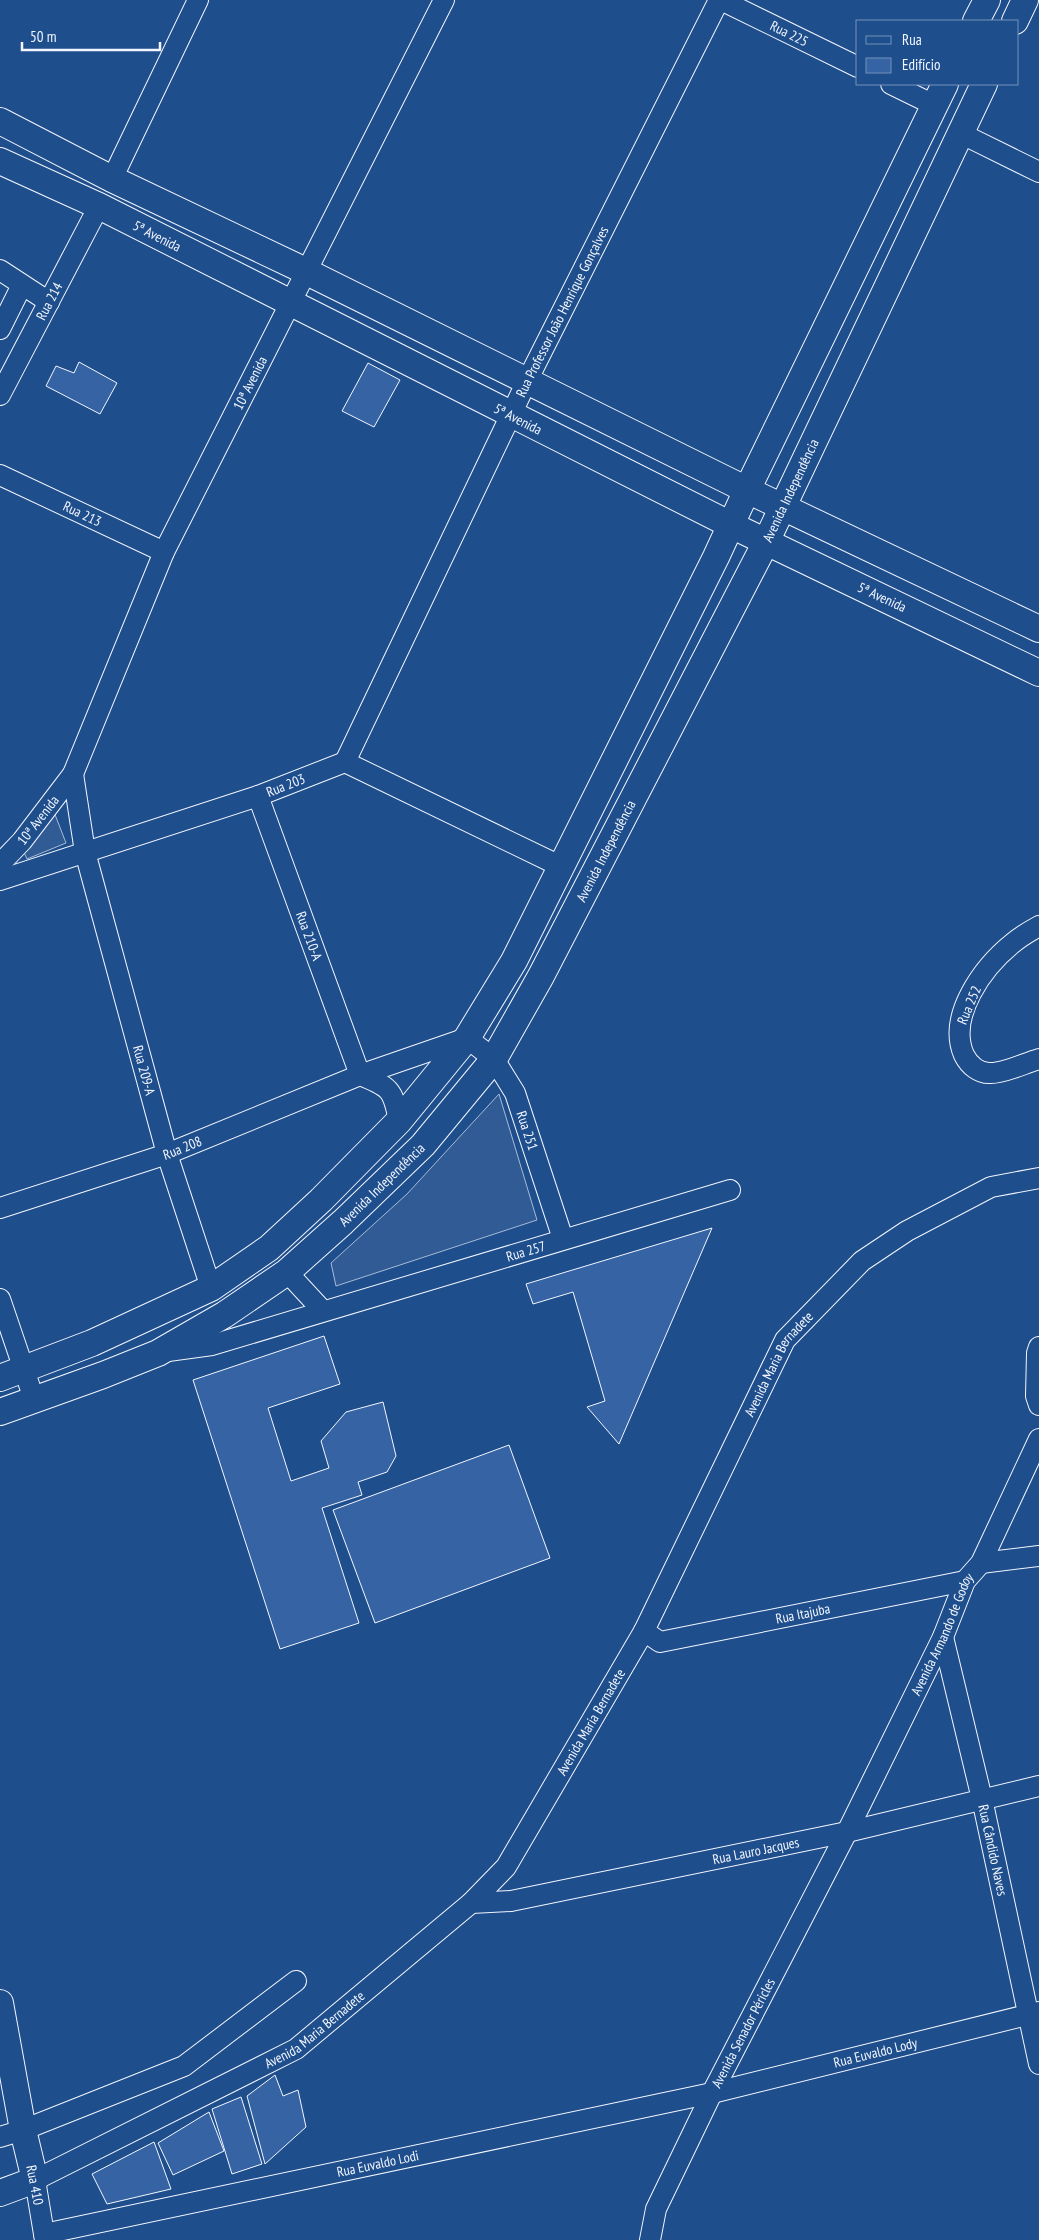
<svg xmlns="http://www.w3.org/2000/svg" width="1039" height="2240" font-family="'PT Sans Narrow',sans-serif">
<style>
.built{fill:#305b95;stroke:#a8bbd7}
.building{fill:#3563a3;stroke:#f2f6ff}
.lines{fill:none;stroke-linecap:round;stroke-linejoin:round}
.minor-casing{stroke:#f2f6ff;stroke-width:22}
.major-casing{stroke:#f2f6ff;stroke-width:28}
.minor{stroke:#1f4e8c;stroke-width:20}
.major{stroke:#1f4e8c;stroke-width:26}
.labels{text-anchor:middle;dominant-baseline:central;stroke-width:4;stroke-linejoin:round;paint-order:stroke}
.street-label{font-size:14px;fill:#f2f6ff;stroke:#1f4e8c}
</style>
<rect width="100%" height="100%" fill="#1f4e8c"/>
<g class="built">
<polygon points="54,812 66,843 27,859 22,848"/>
<polygon points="499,1094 537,1220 336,1286 331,1263 407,1194"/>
</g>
<g class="building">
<polygon points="79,362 117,383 100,414 46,386 56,366 74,373"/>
<polygon points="368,363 400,380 374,427 342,411"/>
<polygon points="712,1228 619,1444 587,1407 605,1401 573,1292 533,1304 526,1284"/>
<polygon points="324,1336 340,1384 268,1408 291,1481 329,1468 321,1441 346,1412 383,1402 396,1456 387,1472 358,1482 362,1495 322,1508 359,1623 280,1649 193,1380"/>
<polygon points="509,1445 550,1558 375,1623 333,1510"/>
<polygon points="275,2075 283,2096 298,2090 306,2127 265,2164 247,2096"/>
<polygon points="241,2097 262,2164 232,2174 212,2109"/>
<polygon points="209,2112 224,2151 173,2175 158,2143"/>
<polygon points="154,2142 171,2189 107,2204 92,2174"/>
</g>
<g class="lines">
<g class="minor-casing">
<g id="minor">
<path id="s1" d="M721 0 858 67"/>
<polyline points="891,84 934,105"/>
<polyline points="960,133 1039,172"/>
<polyline points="112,179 198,0"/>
<polyline points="0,270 49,302"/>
<polyline points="0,329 22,285"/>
<path id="s2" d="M0 395 99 206"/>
<path id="s3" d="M0 475 164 552"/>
<path id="s4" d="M345 762 527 381 719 0"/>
<path id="s5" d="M73 774 85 852 167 1154 211 1288"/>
<path id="s6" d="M258 796 360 1075"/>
<polyline points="0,864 22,841 73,774 164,552 444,0"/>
<path id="s7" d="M0 880 258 796 345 762 560 866"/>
<path d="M1039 926C1030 931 1021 936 1013 943 983 967 947 1016 964 1055 969 1065 979 1074 991 1073 1005 1073 1025 1063 1039 1059"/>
<path d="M360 1075C390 1087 393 1089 399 1121"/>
<path id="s8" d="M0 1208 167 1154 360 1075 467 1038 494 1059 515 1093 563 1239"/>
<polyline points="287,1272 323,1311"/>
<polyline points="0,1299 34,1399"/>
<polyline points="1039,1347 1037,1353 1036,1396 1039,1405"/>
<path id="s9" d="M168 1351 212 1345 730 1190"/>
<polyline points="981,1563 1039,1556"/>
<path id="s10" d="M644 1631 660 1642 965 1581"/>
<path id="s11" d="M943 1637 982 1799 1039 2064"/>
<path id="s12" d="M471 1903 511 1901 847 1832 1039 1786"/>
<polyline points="0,2137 23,2130 184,2066 296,1981"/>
<path id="s13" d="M44 2234 712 2093 1039 2012"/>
<path id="s14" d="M45 2240 35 2180 296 2049 471 1903 506 1867 644 1631 785 1340 862 1261 907 1231 991 1187 1039 1178"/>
<path id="s15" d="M650 2240 656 2209 712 2093 847 1832 943 1637 965 1581 981 1563 1039 1439"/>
</g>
</g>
<g class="major-casing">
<g id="major">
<polyline points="976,21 987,0"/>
<polyline points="1015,21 1025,0"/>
<polyline points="0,121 112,179 295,266 747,490 1039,629"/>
<polyline points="0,161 99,206 731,525 1039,673"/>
<polyline points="0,1378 92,1343 211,1288 269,1248 321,1200 399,1121 467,1038 514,961 716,557 747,490 945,84"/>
<path id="s16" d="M0 1412 103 1375 158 1353 224 1315 287 1272 343 1222 423 1145 494 1059 541 976 766 542 984 84"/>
<polyline points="0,2003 23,2130 35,2180 0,2193"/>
</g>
</g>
<use href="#minor" class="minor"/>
<use href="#major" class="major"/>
</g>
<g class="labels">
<g class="street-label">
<text stroke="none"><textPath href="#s1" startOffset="76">Rua 225</textPath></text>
<text transform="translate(157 236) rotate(27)">5ª Avenida</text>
<text stroke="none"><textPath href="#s2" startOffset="106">Rua 214</textPath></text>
<text stroke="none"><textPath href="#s4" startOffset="500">Rua Professor João Henrique Gonçalves</textPath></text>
<text transform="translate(250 383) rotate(-63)">10ª Avenida</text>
<text transform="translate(518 419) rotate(27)">5ª Avenida</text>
<text stroke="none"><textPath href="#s16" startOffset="1260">Avenida Independência</textPath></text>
<text stroke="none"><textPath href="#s3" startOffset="91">Rua 213</textPath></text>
<text transform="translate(882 597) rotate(25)">5ª Avenida</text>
<text stroke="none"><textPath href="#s7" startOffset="301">Rua 203</textPath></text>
<text transform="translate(38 820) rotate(-52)">10ª Avenida</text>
<text stroke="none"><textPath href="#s16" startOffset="855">Avenida Independência</textPath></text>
<text stroke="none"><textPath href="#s6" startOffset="149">Rua 210-A</textPath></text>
<text transform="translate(969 1005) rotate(-67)">Rua 252</text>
<text stroke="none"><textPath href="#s5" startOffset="305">Rua 209-A</textPath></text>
<text stroke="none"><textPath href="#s8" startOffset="611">Rua 251</textPath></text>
<text stroke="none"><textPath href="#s8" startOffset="192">Rua 208</textPath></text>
<text stroke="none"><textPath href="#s16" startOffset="450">Avenida Independência</textPath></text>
<text stroke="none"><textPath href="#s9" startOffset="372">Rua 257</textPath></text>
<text stroke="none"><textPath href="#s14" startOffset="1204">Avenida Maria Bernadete</textPath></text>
<text stroke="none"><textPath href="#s10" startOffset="165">Rua Itajuba</textPath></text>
<text stroke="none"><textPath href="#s15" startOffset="674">Avenida Armando de Godoy</textPath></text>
<text stroke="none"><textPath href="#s14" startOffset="799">Avenida Maria Bernadete</textPath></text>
<text stroke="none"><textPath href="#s11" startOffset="219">Rua Cândido Naves</textPath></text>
<text stroke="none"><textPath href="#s12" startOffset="290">Rua Lauro Jacques</textPath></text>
<text stroke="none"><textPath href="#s14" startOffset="379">Avenida Maria Bernadete</textPath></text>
<text stroke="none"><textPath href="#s15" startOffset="228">Avenida Senador Péricles</textPath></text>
<text stroke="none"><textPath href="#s13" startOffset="851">Rua Euvaldo Lody</textPath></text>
<text stroke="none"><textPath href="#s13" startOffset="341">Rua Euvaldo Lodi</textPath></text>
<text transform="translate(35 2185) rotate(79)">Rua 410</text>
</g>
</g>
<rect x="856" y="20" width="162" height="65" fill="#1f4e8c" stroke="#7391ba"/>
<rect x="866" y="36" width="25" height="8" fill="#1f4e8c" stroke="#7391ba"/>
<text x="902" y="45" font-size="15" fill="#f2f6ff">Rua</text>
<rect x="866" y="58" width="25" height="15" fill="#3563a3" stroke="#7391ba"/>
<text x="902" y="70" font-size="15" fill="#f2f6ff">Edifício</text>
<path d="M22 42v8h138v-8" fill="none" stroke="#f2f6ff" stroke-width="2.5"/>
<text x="30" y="42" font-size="15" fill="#f2f6ff" stroke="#1f4e8c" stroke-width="4" paint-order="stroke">50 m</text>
</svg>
